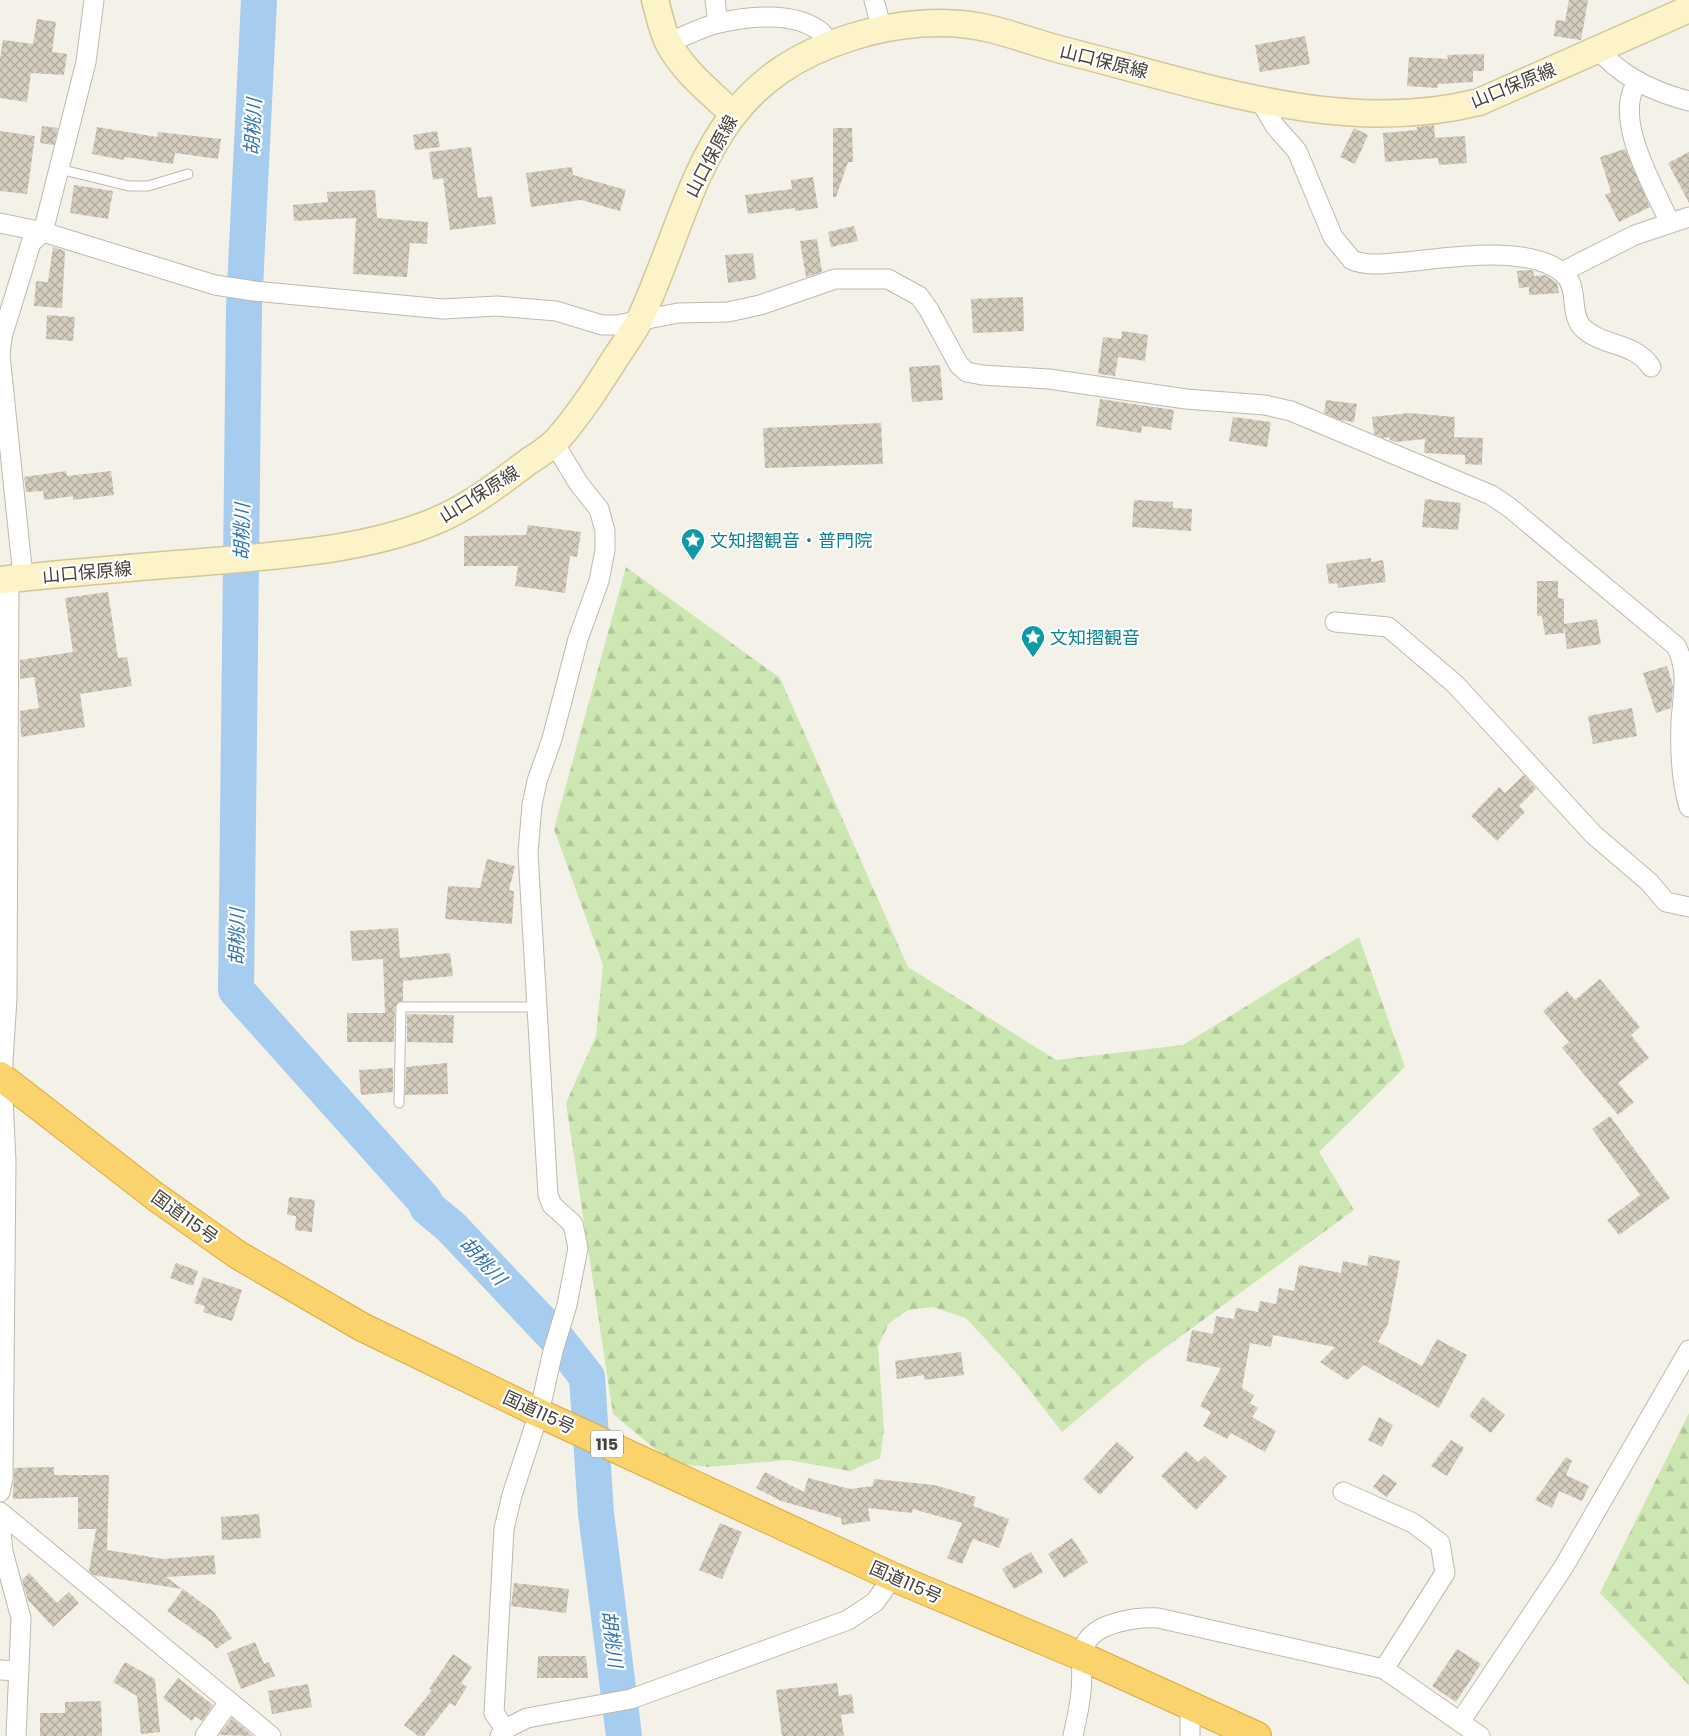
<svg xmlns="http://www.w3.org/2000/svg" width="1689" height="1736" font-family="Poppins,'Noto Sans JP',sans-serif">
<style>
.forest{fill:url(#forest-firs)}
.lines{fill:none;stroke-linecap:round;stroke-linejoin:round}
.river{stroke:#a6cdef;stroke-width:36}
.building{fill:url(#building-cross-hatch)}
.lane-casing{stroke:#bfb9ab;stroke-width:11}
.street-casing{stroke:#bfb9ab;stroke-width:21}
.secondary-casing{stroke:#d3c699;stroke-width:29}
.highway-casing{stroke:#daa93c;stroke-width:30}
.lane{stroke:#fff;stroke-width:9}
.street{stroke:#fff;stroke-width:19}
.secondary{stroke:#fdf3c9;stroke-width:26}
.highway{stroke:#fbd36c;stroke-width:28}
.labels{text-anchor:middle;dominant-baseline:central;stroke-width:4.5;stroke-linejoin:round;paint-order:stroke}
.shield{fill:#fff;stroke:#7e7b73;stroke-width:1}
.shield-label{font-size:16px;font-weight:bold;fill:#474237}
.street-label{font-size:18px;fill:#474237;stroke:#fff}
.culture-label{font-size:18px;fill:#0d838f;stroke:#fff;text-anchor:start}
.water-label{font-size:19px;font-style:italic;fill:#3274b1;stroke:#fff}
</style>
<defs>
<pattern id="forest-firs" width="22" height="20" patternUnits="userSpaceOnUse" patternTransform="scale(1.25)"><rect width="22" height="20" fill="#cce7b2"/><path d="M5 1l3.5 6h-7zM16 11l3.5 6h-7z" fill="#b1c79a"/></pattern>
<pattern id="building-cross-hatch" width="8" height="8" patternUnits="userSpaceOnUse" patternTransform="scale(1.25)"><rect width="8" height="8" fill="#d5cdbe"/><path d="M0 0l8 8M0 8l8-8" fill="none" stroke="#afa89b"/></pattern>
</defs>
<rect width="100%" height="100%" fill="#f4f1e8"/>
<g class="forest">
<polygon points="626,567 780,678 908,967 1056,1060 1183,1045 1359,937 1405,1067 1319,1152 1354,1210 1144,1363 1062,1432 1013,1369 966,1318 933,1307 908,1310 889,1323 878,1346 884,1430 880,1458 850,1471 788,1460 708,1467 672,1463 613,1414 566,1103 596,1036 603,965 554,829"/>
<polygon points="1689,1413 1689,1685 1600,1593"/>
</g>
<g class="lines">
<polyline class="river" points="259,0 244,308 236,990 424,1200 427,1207 451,1227 558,1340 587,1377 596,1513 624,1736"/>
</g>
<g class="building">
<polygon points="1569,0 1588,0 1581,40 1554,36 1556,20 1565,21"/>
<polygon points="37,19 56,22 52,52 67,54 64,75 31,73 27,102 0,98 0,59 3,40 33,44"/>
<polygon points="1305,36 1310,64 1260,72 1255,45"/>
<polygon points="1484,54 1484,71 1473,71 1473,82 1438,84 1437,88 1407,86 1409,57 1448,59 1447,55"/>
<polygon points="1434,125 1435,138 1465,136 1467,163 1439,165 1438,158 1385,162 1383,133 1417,130 1417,127"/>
<polygon points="42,126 58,128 54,145 40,143"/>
<polygon points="97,127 157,137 158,132 221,139 218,159 175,153 173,164 125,157 124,160 92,154"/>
<polygon points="833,128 852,128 853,162 848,162 836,197 833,197"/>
<polygon points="1354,128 1368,135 1355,164 1340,157"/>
<polygon points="0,131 35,136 27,194 0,191"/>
<polygon points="437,131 440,147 415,150 413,135"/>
<polygon points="471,147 478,198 492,196 496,224 450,230 443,178 433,180 429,152"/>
<polygon points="1625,149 1650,207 1619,222 1605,195 1611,192 1600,157"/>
<polygon points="1689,152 1689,203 1668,163"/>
<polygon points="572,167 573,175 626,190 620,211 581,200 531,207 526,173"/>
<polygon points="813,177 818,208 795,211 795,208 748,214 745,195 792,189 791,180"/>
<polygon points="74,185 113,191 108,219 70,213"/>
<polygon points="375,190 377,218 428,222 427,244 410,243 407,277 353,274 356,218 294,221 293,205 328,202 327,192"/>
<polygon points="854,226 858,241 831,247 828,232"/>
<polygon points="817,239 822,272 806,277 800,241"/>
<polygon points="53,247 65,251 62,308 34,306 36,281 48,282"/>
<polygon points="753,253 756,279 728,283 725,255"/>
<polygon points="1531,270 1533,271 1534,276 1545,275 1557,283 1559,293 1529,295 1529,287 1519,288 1517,271"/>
<polygon points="1023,297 1024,331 973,333 971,299"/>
<polygon points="47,315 75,317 73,341 46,339"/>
<polygon points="1122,331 1148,335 1145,361 1118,357 1115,376 1098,374 1103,337 1121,339"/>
<polygon points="940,365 943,400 912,402 909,367"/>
<polygon points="1100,399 1174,410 1171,430 1142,426 1141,433 1096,426"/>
<polygon points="1326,400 1357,404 1354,422 1340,420 1324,413"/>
<polygon points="1409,413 1455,417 1454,437 1483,438 1482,465 1465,464 1465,455 1424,453 1425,439 1395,442 1390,440 1389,437 1383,438 1374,434 1372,417"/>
<polygon points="1233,417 1271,422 1267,447 1229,441"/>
<polygon points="881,423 883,464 765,468 763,428"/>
<polygon points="66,471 67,476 111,471 114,495 73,500 73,496 44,500 43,491 26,492 24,477"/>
<polygon points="1425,499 1461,503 1458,530 1422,527"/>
<polygon points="1134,500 1173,502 1173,508 1192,509 1191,531 1132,527"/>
<polygon points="528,525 581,532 577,557 570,556 565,593 515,586 518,566 464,566 464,536 526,535"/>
<polygon points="1371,558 1371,562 1383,560 1386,582 1338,588 1337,583 1329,584 1326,564"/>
<polygon points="1537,581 1558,581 1558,598 1564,599 1564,624 1597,619 1601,644 1567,649 1564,625 1564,633 1545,635 1542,616 1537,616"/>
<polygon points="108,592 118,658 127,657 132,686 80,694 85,727 21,737 20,711 39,708 34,677 20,679 20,660 73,652 65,598"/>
<polygon points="1667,666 1673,686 1671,708 1656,713 1643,673"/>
<polygon points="1632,708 1637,736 1593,744 1588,716"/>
<polygon points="1524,775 1536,789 1519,806 1525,812 1497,841 1471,816 1499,787 1505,793"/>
<polygon points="487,859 515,866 509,890 514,891 512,924 445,919 448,886 480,888"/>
<polygon points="398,928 400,958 450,953 453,976 403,981 403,1001 398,1002 395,1007 394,1042 347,1042 347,1013 385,1013 383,959 352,961 350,931"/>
<polygon points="1600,979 1640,1027 1631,1035 1649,1058 1618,1083 1634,1102 1618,1115 1562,1048 1569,1042 1543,1011 1567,991 1575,1000"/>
<polygon points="407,1014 454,1015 453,1043 407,1042"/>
<polygon points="447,1063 448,1094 405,1095 406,1067"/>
<polygon points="393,1068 393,1092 361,1095 359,1070"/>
<polygon points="1610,1116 1670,1198 1619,1235 1607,1220 1640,1195 1592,1129"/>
<polygon points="289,1197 315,1200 312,1232 295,1230 296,1216 287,1215"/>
<polygon points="1369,1255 1400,1261 1388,1324 1378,1342 1422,1366 1437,1339 1467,1355 1439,1408 1364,1365 1347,1380 1320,1362 1335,1347 1273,1335 1271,1347 1250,1343 1242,1388 1254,1395 1250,1403 1258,1408 1252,1417 1276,1431 1265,1452 1231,1433 1227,1439 1203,1426 1211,1412 1200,1406 1221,1368 1186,1361 1192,1330 1213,1334 1216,1316 1234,1319 1236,1308 1258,1312 1260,1301 1276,1304 1279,1288 1294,1291 1299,1265 1341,1273 1343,1261 1367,1266"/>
<polygon points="176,1263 198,1271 193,1286 170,1278"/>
<polygon points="203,1277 242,1290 232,1321 203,1312 205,1306 194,1303"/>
<polygon points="961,1352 964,1375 924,1380 924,1375 897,1379 895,1361"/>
<polygon points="1483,1397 1505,1415 1491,1433 1469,1416"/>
<polygon points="1379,1417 1393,1425 1382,1447 1368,1440"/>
<polygon points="1451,1440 1464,1448 1447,1476 1431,1466"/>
<polygon points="1117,1442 1134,1457 1100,1495 1083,1479"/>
<polygon points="1186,1451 1198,1462 1205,1456 1227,1477 1196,1510 1161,1476"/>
<polygon points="1566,1457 1572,1461 1566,1475 1589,1486 1582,1501 1559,1491 1552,1508 1535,1500"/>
<polygon points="54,1467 54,1475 109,1475 107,1550 163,1559 214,1555 216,1574 166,1577 182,1589 93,1575 89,1571 96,1529 78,1529 78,1497 13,1499 14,1468"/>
<polygon points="765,1472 804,1492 808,1478 850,1489 873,1486 874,1479 934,1485 976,1497 973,1506 1009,1519 999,1548 973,1539 962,1564 947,1558 962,1523 913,1509 912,1513 868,1508 870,1521 842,1525 841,1518 781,1501 756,1488"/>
<polygon points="1383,1474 1397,1483 1387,1497 1373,1487"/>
<polygon points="259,1514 261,1538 222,1540 221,1517"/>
<polygon points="720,1523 742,1532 722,1579 699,1570"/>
<polygon points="1072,1538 1088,1562 1064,1578 1048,1554"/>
<polygon points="1031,1552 1043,1572 1014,1589 1002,1569"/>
<polygon points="29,1573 57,1603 69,1592 79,1603 53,1627 28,1600 22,1580"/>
<polygon points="514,1583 569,1589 566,1613 511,1606"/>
<polygon points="183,1589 214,1612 232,1638 216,1649 212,1643 167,1611"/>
<polygon points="255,1642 264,1664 269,1662 275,1676 241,1689 227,1653"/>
<polygon points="1457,1649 1481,1664 1456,1702 1432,1686"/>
<polygon points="453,1654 472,1667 461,1683 467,1687 455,1706 450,1703 424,1736 418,1736 404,1725 432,1690 429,1689"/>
<polygon points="538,1656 586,1656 588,1678 537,1678"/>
<polygon points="125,1662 155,1679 160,1732 141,1734 137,1696 113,1682"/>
<polygon points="178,1678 213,1705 202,1721 195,1716 192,1721 163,1698"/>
<polygon points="837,1683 839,1696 852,1694 854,1713 841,1715 844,1736 782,1736 776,1690"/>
<polygon points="308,1684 312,1707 272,1714 268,1691"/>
<polygon points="101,1701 102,1736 40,1736 40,1713 65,1713 65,1702"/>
<polygon points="232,1718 253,1736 219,1735"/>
</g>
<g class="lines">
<g class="lane-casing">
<g id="lane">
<polyline points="59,169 129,186 148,186 188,174"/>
<polyline points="399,1103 401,1007 536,1007"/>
</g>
</g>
<g class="street-casing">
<g id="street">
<polyline points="715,0 718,23"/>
<polyline points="874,0 882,30"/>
<path d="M668 43C685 36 702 27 719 23 749 16 795 11 821 32 824 35 827 41 829 45"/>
<path d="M1598 49C1621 77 1654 92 1689 101"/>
<path d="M1638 81C1611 117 1654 187 1670 223"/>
<path d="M1265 101V109L1275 126 1297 151 1333 237 1352 260C1369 267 1388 263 1405 262 1447 258 1533 243 1565 275 1579 288 1569 315 1583 328 1603 347 1635 342 1651 367"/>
<path d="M0 223 43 232 215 285 254 291 443 309 497 306 556 311 602 325H617L678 313 728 312 760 305 835 279H888L919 296 929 310 959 365 967 372 982 375 1049 379 1186 399 1265 405 1291 411 1491 495 1509 507 1676 646C1689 671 1683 694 1681 721 1680 748 1681 781 1689 807"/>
<polyline points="1562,272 1635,235 1689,217"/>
<polyline points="23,577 0,355 2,337 31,243 43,232 86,62 94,0"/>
<polyline points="1335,622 1388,627 1455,684 1594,835 1649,882 1666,902 1689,907"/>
<polyline points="0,1492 3,1478 6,1161 2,1078 7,998 9,579"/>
<polyline points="0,1512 271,1736"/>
<polyline points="0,1522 3,1552 21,1618 16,1736"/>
<polyline points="1384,1669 1480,1736"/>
<polyline points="0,1670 19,1671"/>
<polyline points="1190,1706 1190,1736"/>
<polyline points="1460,1722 1563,1568 1689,1350"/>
<polyline points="505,1729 494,1713 504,1529 512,1495 539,1413 553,1351 567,1305 578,1248 573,1224 552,1205 548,1195 528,853 532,805 537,781 552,739 578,639 599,581 605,550 605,531 599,509 579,484 554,443"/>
<polyline points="205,1736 229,1702"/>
<polyline points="500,1736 505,1729 527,1718 631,1699 848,1620 875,1602 893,1577"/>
<path d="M1073 1736C1076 1721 1080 1706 1081 1691 1083 1676 1079 1654 1087 1641 1099 1622 1137 1617 1158 1618L1384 1669 1445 1573 1440 1543 1413 1523 1343 1492"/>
</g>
</g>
<g class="secondary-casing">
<g id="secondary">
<path d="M655 0C659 14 662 31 669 44 684 72 710 92 732 113"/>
<path d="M0 580C75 572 151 566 227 560 295 554 369 548 433 522 468 508 500 483 529 461 539 455 549 448 557 440 580 414 599 384 618 354 626 342 635 330 641 317 697 194 703 83 852 37 896 23 946 18 991 29 1016 35 1041 45 1066 51 1199 84 1341 137 1479 102L1689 9"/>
</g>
</g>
<g class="highway-casing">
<polyline id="highway" points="0,1076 156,1197 238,1255 362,1327 539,1413 893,1577 1083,1657 1257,1736"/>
</g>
<use href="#lane" class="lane"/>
<use href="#street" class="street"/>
<use href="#secondary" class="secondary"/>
<use href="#highway" class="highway"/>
</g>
<defs>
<g id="sight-pin" transform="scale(1.25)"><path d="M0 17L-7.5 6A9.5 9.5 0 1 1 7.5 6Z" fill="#0f9aa8" stroke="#fff"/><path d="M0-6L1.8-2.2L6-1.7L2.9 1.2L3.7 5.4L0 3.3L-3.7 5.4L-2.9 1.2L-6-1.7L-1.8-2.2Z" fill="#fff"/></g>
</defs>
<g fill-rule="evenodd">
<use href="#sight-pin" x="693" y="540"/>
<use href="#sight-pin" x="1033" y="637"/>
</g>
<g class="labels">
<rect class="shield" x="591" y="1430.5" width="32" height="27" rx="4"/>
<g class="shield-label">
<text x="607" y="1444">115</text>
</g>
<g class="street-label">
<text transform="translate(1104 61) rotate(14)">山口保原線</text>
<text transform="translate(1513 85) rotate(-22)">山口保原線</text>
<text transform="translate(711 156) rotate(-62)">山口保原線</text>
<text transform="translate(479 494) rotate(-32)">山口保原線</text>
<text transform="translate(87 572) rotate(-5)">山口保原線</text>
<text transform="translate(185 1217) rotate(36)">国道115号</text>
<text transform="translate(539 1412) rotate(25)">国道115号</text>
<text transform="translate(906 1582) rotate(24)">国道115号</text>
</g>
<g class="culture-label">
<text x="710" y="540">文知摺観音・普門院</text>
<text x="1050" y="637">文知摺観音</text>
</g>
<g class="water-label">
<text transform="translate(253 127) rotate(-87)">胡桃川</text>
<text transform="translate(242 532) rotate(-89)">胡桃川</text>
<text transform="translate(237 937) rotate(-89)">胡桃川</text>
<text transform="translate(483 1261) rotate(47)">胡桃川</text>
<text transform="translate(612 1639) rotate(83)">胡桃川</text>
</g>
</g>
</svg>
